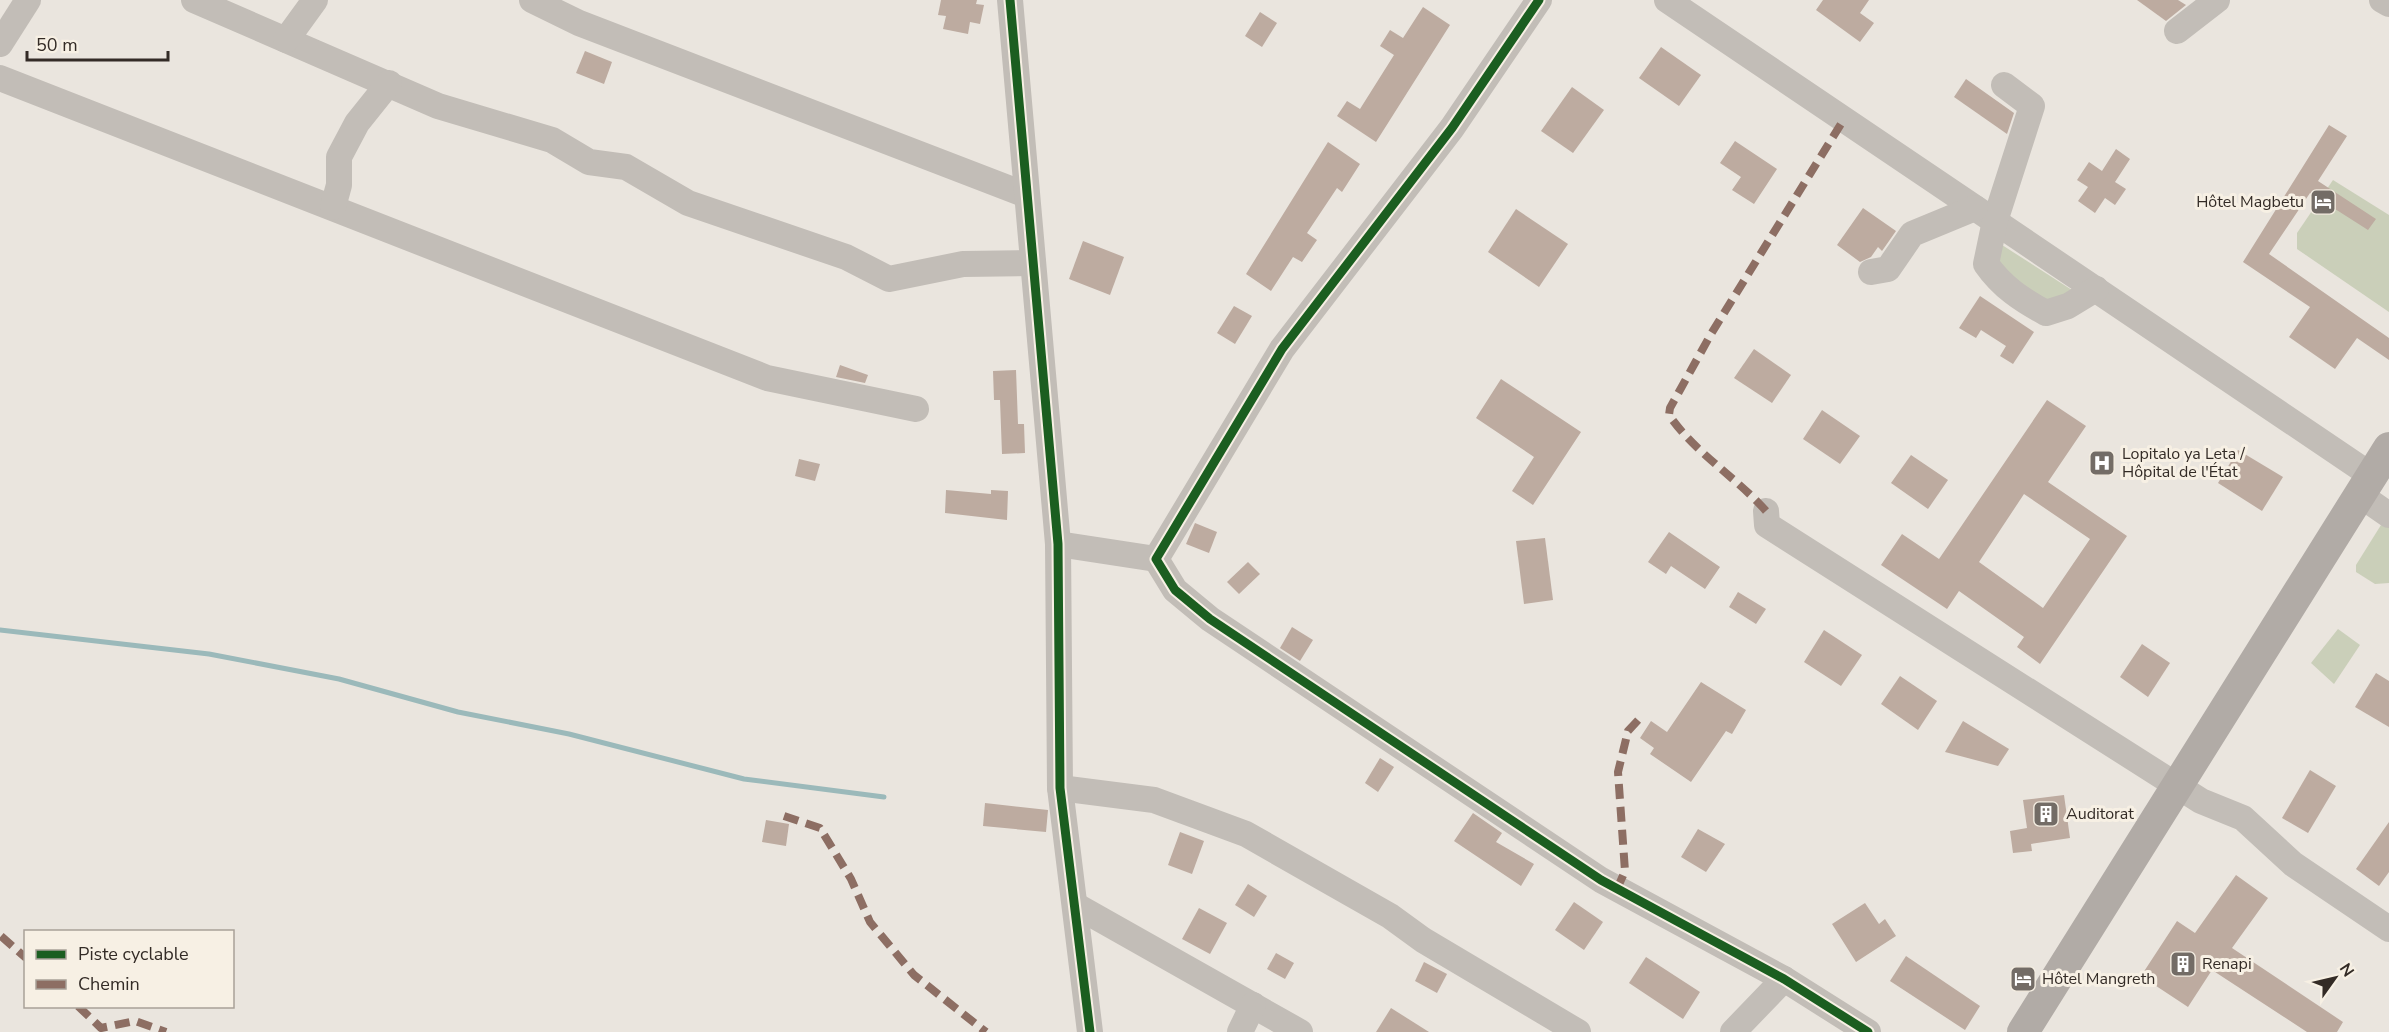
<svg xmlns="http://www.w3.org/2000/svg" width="2389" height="1032" font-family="'Nunito Sans',sans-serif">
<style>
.green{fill:#cacfb9}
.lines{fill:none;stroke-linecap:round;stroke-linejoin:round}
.stream{stroke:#9bb9ba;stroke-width:5}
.building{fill:#bdaba0;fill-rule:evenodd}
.minor{stroke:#c2bdb7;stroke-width:26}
.major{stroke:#b1aba6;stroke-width:32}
.quiet{stroke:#8d6e63;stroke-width:8;stroke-dasharray:15 8;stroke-linecap:butt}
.cycleway-casing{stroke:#f7f0e4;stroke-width:13}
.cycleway{stroke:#1b5e20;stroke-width:9}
.labels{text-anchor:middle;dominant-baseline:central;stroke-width:6;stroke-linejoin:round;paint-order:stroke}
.poi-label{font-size:16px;fill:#332b26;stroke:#f7f0e4;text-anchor:start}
</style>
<rect width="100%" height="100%" fill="#eae5de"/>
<g class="green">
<polygon points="2333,180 2389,215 2389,312 2297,249 2297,233"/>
<polygon points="1999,243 2075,292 2060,302 2037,300 2000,263"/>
<polygon points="2381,525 2389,527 2389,583 2375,584 2356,572 2356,565"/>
<polygon points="2338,629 2360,645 2334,684 2311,663"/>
</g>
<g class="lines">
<polyline class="stream" points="0,630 209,654 339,679 458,712 569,734 744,779 884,797"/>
</g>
<g class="building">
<polygon points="941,0 977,0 976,4 984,5 980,24 970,22 968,34 943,29 946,16 938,15"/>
<polygon points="1823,0 1869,0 1860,13 1874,23 1860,42 1816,10"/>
<polygon points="2137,0 2178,0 2186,5 2166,21"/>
<polygon points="1423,7 1450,25 1376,142 1337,116 1347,101 1360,109 1394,55 1380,46 1390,30 1403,38"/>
<polygon points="1260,12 1277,23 1262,47 1245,36"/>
<polygon points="1661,47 1701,75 1679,106 1639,78"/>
<polygon points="585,51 612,62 604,84 576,73"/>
<polygon points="1966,79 2014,113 2007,134 1954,97"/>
<polygon points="1572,87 1604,110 1573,153 1541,131"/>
<polygon points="2329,125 2347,136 2318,181 2376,219 2368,230 2310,193 2269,254 2389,338 2389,360 2357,338 2335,369 2289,337 2310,307 2243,262"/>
<polygon points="1735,141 1777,169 1754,204 1732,190 1741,177 1720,163"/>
<polygon points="1328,142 1360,164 1342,192 1337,188 1307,233 1317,240 1302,262 1293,257 1271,291 1246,274"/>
<polygon points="2116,149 2130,159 2115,182 2126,189 2115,205 2105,198 2095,213 2078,201 2088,187 2077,180 2089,162 2102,171"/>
<polygon points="1863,208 1896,231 1882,251 1878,247 1871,257 1860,262 1837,245"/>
<polygon points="1516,209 1568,244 1539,287 1488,252"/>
<polygon points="1083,241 1124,257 1110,295 1069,279"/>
<polygon points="1980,296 2034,332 2013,364 2000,356 2006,346 1981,330 1976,338 1959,328"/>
<polygon points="1234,306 1252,316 1235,344 1217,333"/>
<polygon points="1754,349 1791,375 1772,403 1734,378"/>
<polygon points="840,365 868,375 865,383 836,377"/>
<polygon points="1016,370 1018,424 1024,424 1025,453 1002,454 1000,400 994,400 993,371"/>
<polygon points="1501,379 1581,432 1533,505 1512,491 1534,457 1476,418"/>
<path d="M2047 400 2086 426 2048 482 2127 536 2040 664 2017 647 2024 637 1959 591 1947 609 1881 565 1902 534 1939 559ZM2024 494 2090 539 2043 608 1979 562Z"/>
<polygon points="1822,410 1860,436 1840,464 1803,439"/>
<polygon points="2238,450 2283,477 2262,511 2218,483"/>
<polygon points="1911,455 1948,480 1928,509 1891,483"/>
<polygon points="799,459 820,464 815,481 795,476"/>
<polygon points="946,490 991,494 991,490 1008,491 1007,520 945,513"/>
<polygon points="1195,523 1217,532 1209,553 1186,544"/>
<polygon points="1669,532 1720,567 1705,589 1671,566 1666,574 1648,562"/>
<polygon points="1545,538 1553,600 1524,604 1516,541"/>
<polygon points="1248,562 1260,574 1239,594 1227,582"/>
<polygon points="1738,592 1766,609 1756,624 1729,607"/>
<polygon points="1292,627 1313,640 1300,661 1280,648"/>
<polygon points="1824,630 1862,655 1841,686 1804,662"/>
<polygon points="2142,644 2170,663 2148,697 2120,677"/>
<polygon points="2376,673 2389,681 2389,727 2355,707"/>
<polygon points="1900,676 1937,701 1918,730 1881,704"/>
<polygon points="1701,682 1746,710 1732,734 1726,731 1691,782 1650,754 1654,748 1640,738 1651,721 1667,732"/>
<polygon points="1963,721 2009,749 1998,766 1945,752"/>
<polygon points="1380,758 1394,767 1378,792 1365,783"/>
<polygon points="2310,770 2336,786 2308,833 2282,818"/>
<polygon points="2064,795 2070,838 2031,844 2032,851 2013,853 2010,831 2027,828 2023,800"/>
<polygon points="985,803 1048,810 1046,832 983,826"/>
<polygon points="1473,813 1502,833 1496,842 1534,864 1521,886 1454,841"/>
<polygon points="766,820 789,824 786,846 762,842"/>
<polygon points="2389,822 2389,872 2379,886 2356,869"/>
<polygon points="1698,829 1725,844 1706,872 1681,857"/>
<polygon points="1180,832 1204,841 1192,874 1168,865"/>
<polygon points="2236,875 2268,898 2232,948 2343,1022 2337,1032 2307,1032 2212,970 2188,1007 2141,976 2177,921 2195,933"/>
<polygon points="1248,884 1267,896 1254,917 1235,905"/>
<polygon points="1574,902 1603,922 1584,950 1555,930"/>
<polygon points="1865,903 1879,924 1885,919 1896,936 1856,962 1832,924"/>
<polygon points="1199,908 1227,923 1210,954 1182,939"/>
<polygon points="1276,953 1294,963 1285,979 1267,969"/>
<polygon points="1906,956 1980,1006 1965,1030 1890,981"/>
<polygon points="1646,957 1700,992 1683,1019 1629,983"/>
<polygon points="1424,962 1447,974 1437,993 1415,981"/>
<polygon points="1391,1008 1429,1032 1376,1032"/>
</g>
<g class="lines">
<g class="minor">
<polyline points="194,0 438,106 552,140 589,162 626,167 688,203 846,257 889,279 963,264 1033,263"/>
<polyline points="532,0 579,23 1026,195"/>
<polyline points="1010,0 1058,544 1060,788 1090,1032"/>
<polyline points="1539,0 1452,128 1282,349 1156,559 1175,590 1210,619 1601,880 1784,979 1868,1032"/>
<polyline points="1667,0 2372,476"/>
<polyline points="2382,0 2389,4"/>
<polyline points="2177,31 2217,0"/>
<polyline points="286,40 315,0"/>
<polyline points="0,44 28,0"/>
<polyline points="0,78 767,378 916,409"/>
<path d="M2004 85 2032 106 1995 221 1986 264C2002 287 2022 300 2046 313L2068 306 2096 289"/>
<polyline points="333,207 339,185 339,157 357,123 389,83"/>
<polyline points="1871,272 1888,269 1912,234 1975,208"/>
<polyline points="2360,495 2389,515"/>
<polyline points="1766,511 1767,525 2201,801 2243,818 2293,864 2389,929"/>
<polyline points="1058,544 1156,559"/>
<polyline points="1060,788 1154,800 1246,834 1390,916 1423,940 1578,1032"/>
<polyline points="1075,905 1300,1032"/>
<polyline points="1240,1032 1253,1005"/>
<polyline points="1733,1032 1784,979"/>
</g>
<polyline class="major" points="2023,1032 2389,448"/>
<g class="quiet">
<path d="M1766 511C1736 477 1695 453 1669 415L1670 408 1711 334 1844 119"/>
<polyline points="784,816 820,828 851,879 870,922 914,975 986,1032"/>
<polyline points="1617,889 1625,871 1618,772 1628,731 1641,717"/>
<polyline points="1,936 26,958"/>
<polyline points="78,1006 101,1028 135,1021 166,1032"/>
</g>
<g class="cycleway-casing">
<g id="cycleway">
<polyline points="1010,0 1058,544 1060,788 1090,1032"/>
<polyline points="1539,0 1452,128 1282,349 1156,559 1175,590 1210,619 1601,880 1784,979 1868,1032"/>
</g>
</g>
<use href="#cycleway" class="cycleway"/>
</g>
<defs>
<g id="hotel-square" transform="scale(1.35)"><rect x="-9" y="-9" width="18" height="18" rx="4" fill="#736c66" stroke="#f7f0e4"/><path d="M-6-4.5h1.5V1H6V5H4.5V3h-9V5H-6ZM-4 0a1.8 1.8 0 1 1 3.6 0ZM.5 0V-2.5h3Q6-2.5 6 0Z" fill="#fff"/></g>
<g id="hospital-square" transform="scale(1.35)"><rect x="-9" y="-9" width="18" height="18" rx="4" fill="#736c66" stroke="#f7f0e4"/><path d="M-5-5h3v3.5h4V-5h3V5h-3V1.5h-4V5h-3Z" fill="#fff"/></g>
<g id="building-square" transform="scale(1.35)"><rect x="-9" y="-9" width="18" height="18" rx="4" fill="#736c66" stroke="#f7f0e4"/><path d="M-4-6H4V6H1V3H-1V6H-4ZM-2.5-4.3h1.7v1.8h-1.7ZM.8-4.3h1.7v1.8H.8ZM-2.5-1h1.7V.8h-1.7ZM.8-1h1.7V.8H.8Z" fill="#fff"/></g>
</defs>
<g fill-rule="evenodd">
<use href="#hotel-square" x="2323" y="202"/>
<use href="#hospital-square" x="2102" y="463"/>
<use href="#building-square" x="2046" y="814"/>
<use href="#building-square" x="2183" y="964"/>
<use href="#hotel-square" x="2023" y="979"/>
</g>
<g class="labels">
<g class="poi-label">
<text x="2304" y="202" text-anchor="end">Hôtel Magbetu</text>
<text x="2122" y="454">Lopitalo ya Leta /<tspan x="2122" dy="18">Hôpital de l'État</tspan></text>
<text x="2066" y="814">Auditorat</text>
<text x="2202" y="964">Renapi</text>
<text x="2042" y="979">Hôtel Mangreth</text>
</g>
</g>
<rect x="24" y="930" width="210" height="78" fill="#f7f0e4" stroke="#a9a198" stroke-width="1.5"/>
<rect x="36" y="950" width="30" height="9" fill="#1b5e20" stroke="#a9a198" stroke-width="1.5"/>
<text x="78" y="960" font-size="18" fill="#332b26">Piste cyclable</text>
<rect x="36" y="980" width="30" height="9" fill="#8d6e63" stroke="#a9a198" stroke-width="1.5"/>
<text x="78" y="990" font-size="18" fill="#332b26">Chemin</text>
<g transform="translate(2335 978) rotate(56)" stroke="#f7f0e4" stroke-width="4.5" paint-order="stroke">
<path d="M0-4.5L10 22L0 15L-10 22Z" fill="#332b26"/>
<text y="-9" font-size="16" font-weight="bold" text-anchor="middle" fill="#332b26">N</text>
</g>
<path d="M27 51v9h141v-9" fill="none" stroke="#332b26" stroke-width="3"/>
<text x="36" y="51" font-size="18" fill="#332b26" stroke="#f7f0e4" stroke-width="4.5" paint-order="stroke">50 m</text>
</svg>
